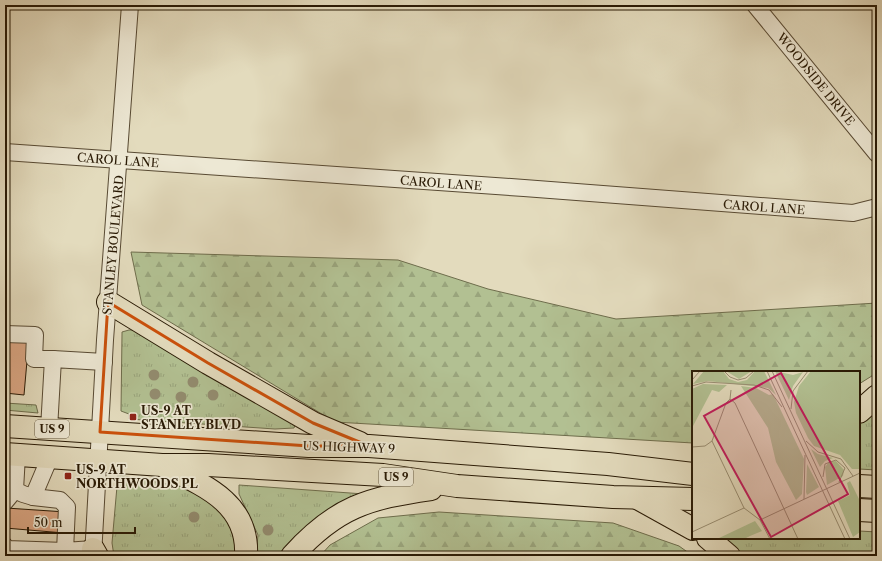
<svg xmlns="http://www.w3.org/2000/svg" width="882" height="561" font-family="'Libre Caslon Text',serif">
<style>
.grass{fill:url(#grass-tufts);stroke:#6e6d4c}
.forest{fill:url(#forest-firs);stroke:#6e6d4c}
.building{fill:#daa683;stroke:#291a05}
.lines{fill:none;stroke-linecap:round;stroke-linejoin:round}
.minor-casing{stroke:#584a33;stroke-width:18}
.highway-casing{stroke:#291a05;stroke-width:24}
.minor{stroke:#ede8d4;stroke-width:16}
.highway{stroke:#e3dbbd;stroke-width:22}
.tree{fill:#938c6f}
.marked{fill:none;stroke:#cb500b;stroke-width:3;stroke-linejoin:round}
.poi-dot{fill:#8f2418;stroke:#ede8d4;stroke-width:1.5}
.labels{text-anchor:middle;dominant-baseline:central;stroke-width:3.5;stroke-linejoin:round;paint-order:stroke}
.shield{fill:#ede8d4;stroke:#645843;stroke-width:1}
.shield-label{font-size:11px;font-weight:bold;fill:#291a05}
.street-label{font-size:12px;fill:#291a05;stroke:#ede8d4}
.poi-label{font-size:12px;font-weight:bold;fill:#291a05;stroke:#ede8d4;text-anchor:start}
.inset-road{fill:none;stroke:#998e73;stroke-width:1}
.view{fill:#c2185b;fill-opacity:0.15;stroke:#c2185b;stroke-width:2}
.inset-edge{fill:none;stroke:#291a05;stroke-width:2}
</style>
<defs>
<pattern id="grass-tufts" width="24" height="20" patternUnits="userSpaceOnUse"><rect width="24" height="20" fill="#b2c092"/><path d="M3 7l-1-3M5 7V3M7 7l1-3M15 17l-1-3M17 17v-4M19 17l1-3" fill="none" stroke="#99a47c"/></pattern>
<pattern id="forest-firs" width="22" height="20" patternUnits="userSpaceOnUse"><rect width="22" height="20" fill="#b2c092"/><path d="M5 1l3.5 6h-7zM16 11l3.5 6h-7z" fill="#99a47c"/></pattern>
</defs>
<rect width="100%" height="100%" fill="#e3dbbd"/>
<filter id="stains"><feTurbulence type="fractalNoise" baseFrequency=".005" numOctaves="4"/><feColorMatrix values="0 0 0 0 .2 0 0 0 0 .09 0 0 0 0 .02 0 0 0 .5 -.17"/></filter>
<radialGradient id="worn" r=".72"><stop offset=".6" stop-color="#630" stop-opacity="0"/><stop offset="1" stop-color="#630" stop-opacity=".3"/></radialGradient>
<g class="grass">
<polygon points="129,330 134,330 271,409 295,425 294,428 275,429 129,419 129,414 121,411 122,334 122,332"/>
<polygon points="5,403 36,405 38,413 5,410"/>
<polygon points="877,407 877,470 859,469 859,423"/>
<polygon points="118,475 183,487 214,499 226,515 239,554 238,556 114,556 112,543"/>
<polygon points="239,485 364,494 284,556 256,556 258,535 239,494"/>
<polygon points="859,531 877,532 877,556 740,556 723,538 859,538"/>
</g>
<g class="forest">
<polygon points="131,252 398,260 488,289 616,319 877,303 877,371 875,374 859,384 859,372 693,372 693,443 335,422 142,305"/>
<polygon points="439,512 613,523 679,546 693,556 320,556 330,545 378,518"/>
</g>
<g class="building">
<polygon points="8,337 29,338 24,395 5,393"/>
<polygon points="6,508 66,512 64,533 5,528"/>
</g>
<g class="lines">
<g class="minor-casing">
<g id="minor">
<polyline points="755,5 877,154"/>
<polyline points="5,152 524,188 853,213 877,207"/>
<polyline points="5,334 35,335 34,359 53,359"/>
<polyline points="49,429 53,359 104,362"/>
<polyline points="17,455 15,490 23,494 33,497 60,500 67,507 65,551 93,549"/>
<polyline points="33,497 50,457"/>
<polyline points="5,502 15,490"/>
<polyline points="5,546 7,549 65,551"/>
<polyline points="93,556 105,340 130,5"/>
</g>
</g>
<g class="highway-casing">
<g id="highway">
<polyline points="108,302 208,363 313,423 360,443"/>
<polyline points="859,412 877,396"/>
<polyline points="5,426 309,446 369,446 608,464 693,474"/>
<polyline points="5,454 162,465 208,465 383,475 457,486 613,497 693,499"/>
<path d="M166 467C206 486 249 504 246 556"/>
<polyline points="859,486 877,487"/>
<polyline points="639,499 693,529"/>
<polyline points="859,510 877,511"/>
<polyline points="708,538 729,556"/>
<polyline points="93,549 97,556"/>
<path d="M292 556C336 507 368 498 431 489"/>
</g>
</g>
<use href="#minor" class="minor"/>
<use href="#highway" class="highway"/>
</g>
<g class="tree">
<circle cx="154" cy="375" r="5.5"/>
<circle cx="193" cy="382" r="5.5"/>
<circle cx="155" cy="394" r="5.5"/>
<circle cx="213" cy="395" r="5.5"/>
<circle cx="181" cy="397" r="5.5"/>
<circle cx="194" cy="517" r="5.5"/>
<circle cx="268" cy="530" r="5.5"/>
</g>
<path class="marked" d="M108 302 208 363 313 423 369 446H309L100 432Z"/>
<g class="poi-dot">
<rect x="129" y="413" width="8" height="8" rx="2"/>
<rect x="64" y="472" width="8" height="8" rx="2"/>
</g>
<g class="labels">
<g class="shield">
<rect x="35" y="420" width="34" height="18" rx="3"/>
<rect x="379" y="468" width="34" height="18" rx="3"/>
</g>
<g class="shield-label">
<text x="52" y="429">US 9</text>
<text x="396" y="477">US 9</text>
</g>
<g class="street-label">
<text transform="translate(816 79) rotate(51)">WOODSIDE DRIVE</text>
<text transform="translate(118 160) rotate(4)">CAROL LANE</text>
<text transform="translate(441 183) rotate(4)">CAROL LANE</text>
<text transform="translate(764 207) rotate(4)">CAROL LANE</text>
<text transform="translate(113 245) rotate(-85)">STANLEY BOULEVARD</text>
<text transform="translate(349 447) rotate(2)">US HIGHWAY 9</text>
</g>
<g class="poi-label">
<text x="141" y="410">US-9 AT<tspan x="141" dy="14">STANLEY BLVD</tspan></text>
<text x="76" y="469">US-9 AT<tspan x="76" dy="14">NORTHWOODS PL</tspan></text>
</g>
</g>
<g transform="translate(692 371)">
<rect width="168" height="168" fill="#e3dbbd"/>
<path d="M12 0H31L37 8 46 11 55 9 63 0H72L84 24 76 17 16 10 1 13ZM34 0H60L47 8ZM83 0 101 4 111 1 101 15 97 29ZM119 78 126 83 141 87 133 90 128 96ZM144 90 152 99 151 105 135 114 133 96 137 91ZM115 93 127 116 115 124 114 121Z" fill="#b2c092"/>
<path d="M119 0H168V98H160L148 84 122 75 116 67 104 42 102 31 107 15ZM11 13 35 14 27 21 20 19 0 57V18ZM49 15 64 17 77 24 81 23 112 88 110 123 104 129 84 91 76 57ZM158 110 168 130V161L161 166 146 130 158 124 155 112ZM63 150 70 160 58 165 52 168H25Z" fill="#b2c092"/>
<path class="inset-road" d="M32 0 38 6 46 9 54 7 62 0M75 0 153 168M80 0 158 168M91 0H106M0 9 8 0M0 15 14 11 62 14 77 19 90 36M38 28 43 32 106 168M99 38 101 20 116 0M20 70 52 137 68 149 78 168M114 70 126 81 149 88 161 105M0 76 13 75 20 70 34 32 38 28 39 19M131 106 133 93 144 89 153 97 147 111M112 128 113 84M68 149 168 102M0 161 52 137"/>
<path class="view" d="M89 2 156 123 79 166 12 45Z"/>
<rect width="168" height="168" class="inset-edge"/>
</g>
<rect width="882" height="561" fill="none" stroke="#e3dbbd" stroke-width="20"/>
<rect x="6" y="6" width="870" height="549" fill="none" stroke="#291a05" stroke-width="2"/>
<rect x="10" y="10" width="862" height="541" fill="none" stroke="#291a05"/>
<path d="M28 527v6h107v-6" fill="none" stroke="#291a05" stroke-width="2"/>
<text x="34" y="527" font-size="12" fill="#291a05" stroke="#ede8d4" stroke-width="3" paint-order="stroke">50 m</text>
<rect width="100%" height="100%" filter="url(#stains)"/>
<rect width="100%" height="100%" fill="url(#worn)"/>
</svg>
